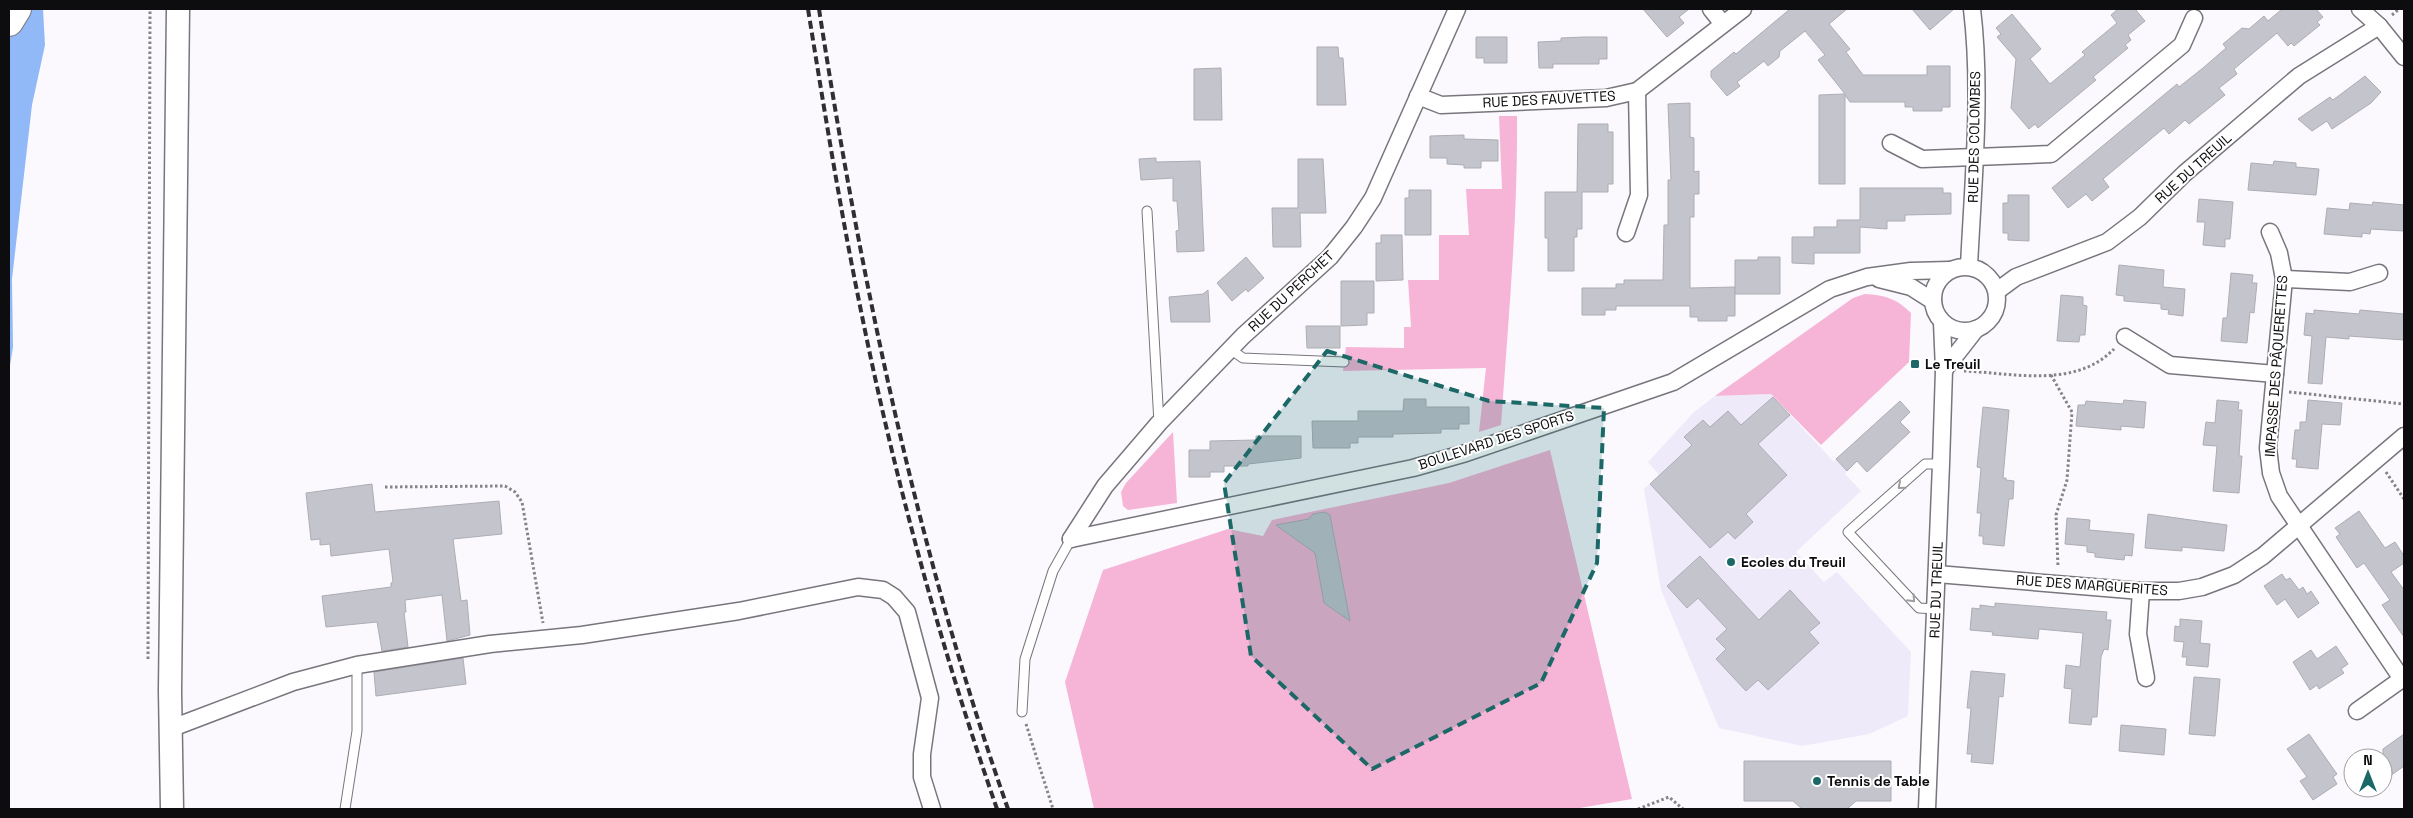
<svg xmlns="http://www.w3.org/2000/svg" width="2413" height="818" font-family="'Space Grotesk',sans-serif">
<style>
.built{fill:#efeaf9}
.green{fill:#f6b4d6}
.water{fill:#91b9f7}
.building{fill:#c3c4cc;stroke:#acadb5}
.lines{fill:none;stroke-linecap:round;stroke-linejoin:round}
.lane-casing{stroke:#78757d;stroke-width:11}
.street-casing{stroke:#78757d;stroke-width:19}
.secondary-casing{stroke:#78757d;stroke-width:25}
.highway-casing{stroke:#78757d;stroke-width:30}
.path{stroke:#848387;stroke-width:3;stroke-dasharray:2.5 2.5;stroke-linecap:butt}
.lane{stroke:#fff;stroke-width:9}
.street{stroke:#fff;stroke-width:16}
.secondary{stroke:#fff;stroke-width:22}
.highway{stroke:#fff;stroke-width:28}
.rail{stroke:#2f2e31;stroke-width:4;stroke-dasharray:8 4;stroke-linecap:butt}
.oneway{stroke:#9e9e9f}
.marked{fill:#1b6867;fill-opacity:0.2;stroke:#1b6867;stroke-width:4;stroke-dasharray:10 6;stroke-linejoin:round}
.poi-dot{fill:#1b6867;stroke:#fff;stroke-width:2}
.labels{text-anchor:middle;dominant-baseline:central;stroke-width:4;stroke-linejoin:round;paint-order:stroke}
.street-label{font-size:14px;fill:#0d0c0f;stroke:#fff}
.poi-label{font-size:14px;font-weight:bold;fill:#0d0c0f;stroke:#fff;text-anchor:start}
</style>
<rect width="100%" height="100%" fill="#fbf9fe"/>
<polygon class="built" points="1771,394 1834,462 1836,459 1847,471 1845,474 1861,491 1796,552 1824,582 1837,572 1911,652 1908,716 1869,734 1802,746 1719,728 1661,590 1644,489 1659,475 1648,462 1694,412 1715,396"/>
<g class="green">
<path d="M1499 116H1517C1518 219 1508 322 1501 425L1479 432 1486 368 1343 371 1346 347 1404 348V327H1411L1408 280H1439V235H1469L1466 189H1502Z"/>
<path d="M1865 294C1885 295 1897 299 1911 313L1909 362 1821 445 1771 394 1715 396 1853 298Z"/>
<polygon points="1173,432 1177,503 1128,510 1123,506 1121,492 1126,483"/>
<polygon points="1550,450 1632,799 1574,809 1094,809 1065,682 1103,570 1228,529 1263,536 1272,520 1449,483"/>
</g>
<polygon class="water" points="9,9 43,9 45,45 32,105 12,279 13,347 9,372"/>
<g class="building">
<polygon points="1643,9 1689,9 1679,17 1684,23 1667,37"/>
<polygon points="1790,9 1847,9 1829,24 1850,49 1846,52 1863,75 1927,75 1927,66 1950,66 1950,107 1942,107 1942,111 1913,111 1913,107 1905,107 1905,102 1850,102 1845,95 1845,184 1819,184 1819,95 1845,94 1818,60 1825,55 1805,31 1780,51 1779,57 1768,66 1764,61 1737,82 1740,86 1727,96 1711,77 1711,71 1734,52 1736,54"/>
<polygon points="1912,9 1954,9 1930,30"/>
<polygon points="2118,9 2135,9 2145,21 2128,35 2131,40 2125,45 2128,48 2093,77 2096,80 2050,118 2038,128 2035,124 2029,129 2011,108 2016,59 1997,37 2001,34 1996,28 2012,14 2041,49 2030,59 2050,84 2085,55 2082,52 2117,23 2111,15"/>
<polygon points="2282,9 2316,9 2323,17 2317,22 2320,25 2294,46 2291,43 2288,46 2277,33 2234,69 2237,74 2219,88 2225,95 2189,124 2185,120 2169,134 2164,128 2103,179 2109,187 2092,201 2086,194 2068,208 2052,188 2177,84 2179,87 2203,68 2226,48 2223,44 2242,28 2249,29 2264,16 2268,21"/>
<polygon points="1476,37 1507,37 1507,63 1484,63 1484,58 1476,58"/>
<polygon points="1584,37 1607,37 1607,59 1599,59 1599,64 1553,64 1553,68 1539,68 1538,42 1561,41 1561,38"/>
<polygon points="1317,47 1338,47 1339,58 1343,58 1346,105 1317,105"/>
<polygon points="1221,68 1222,120 1194,120 1194,69"/>
<polygon points="2365,76 2381,92 2371,103 2332,129 2327,121 2312,131 2298,119 2330,97 2333,100"/>
<polygon points="1690,103 1690,137 1694,138 1694,172 1699,171 1699,194 1694,194 1694,217 1690,217 1690,288 1735,287 1735,316 1727,316 1727,321 1698,321 1698,317 1690,317 1690,306 1616,306 1616,310 1605,310 1605,315 1582,315 1582,288 1616,288 1616,284 1624,284 1624,280 1663,280 1664,225 1668,225 1668,180 1671,180 1668,104"/>
<polygon points="1578,124 1608,124 1608,132 1613,132 1613,184 1608,184 1608,192 1582,192 1582,229 1577,229 1577,237 1574,237 1574,271 1548,271 1548,238 1545,238 1545,192 1577,192"/>
<polygon points="1464,135 1464,139 1498,140 1498,161 1481,161 1481,168 1464,168 1464,165 1447,164 1447,158 1430,158 1430,136"/>
<polygon points="1156,158 1156,162 1200,161 1204,251 1177,252 1176,231 1179,230 1177,201 1173,201 1173,178 1141,180 1139,159"/>
<polygon points="1298,159 1323,159 1326,213 1300,213 1301,247 1273,247 1272,208 1298,208"/>
<polygon points="2274,161 2296,163 2296,167 2319,169 2316,195 2248,190 2251,163 2273,165"/>
<polygon points="1860,188 1943,188 1943,193 1951,193 1951,214 1905,215 1905,221 1887,221 1887,229 1860,227 1860,253 1814,253 1814,264 1792,263 1792,237 1814,237 1814,227 1837,227 1837,220 1860,220"/>
<polygon points="1409,190 1431,190 1431,235 1405,235 1405,198 1409,198"/>
<polygon points="2008,195 2029,195 2029,241 2008,240 2008,233 2003,233 2003,203 2008,203"/>
<polygon points="2199,199 2233,202 2230,239 2225,239 2225,247 2203,245 2205,222 2197,222"/>
<polygon points="2373,202 2404,205 2404,231 2371,229 2370,234 2362,233 2362,237 2324,234 2327,208 2349,210 2350,203 2372,205"/>
<polygon points="1381,235 1402,235 1403,280 1376,281 1376,243 1381,243"/>
<polygon points="1246,257 1264,278 1248,292 1246,289 1232,301 1217,283"/>
<polygon points="1758,257 1780,257 1780,294 1735,294 1735,260 1758,260"/>
<polygon points="2119,265 2164,270 2163,287 2185,289 2183,316 2168,314 2169,310 2161,309 2161,304 2124,301 2124,296 2116,295"/>
<polygon points="2231,273 2253,275 2252,283 2257,283 2254,313 2250,312 2247,343 2221,341 2223,318 2227,318"/>
<polygon points="1341,281 1374,281 1374,313 1367,313 1367,325 1341,326"/>
<polygon points="1208,290 1210,322 1171,322 1169,297 1203,294"/>
<polygon points="2061,295 2083,297 2083,305 2087,306 2085,335 2080,335 2079,342 2057,341"/>
<polygon points="2314,310 2359,314 2360,310 2404,314 2404,340 2349,336 2349,339 2326,337 2322,384 2308,383 2312,336 2304,335 2306,313 2314,314"/>
<polygon points="1306,326 1340,326 1340,348 1307,348"/>
<polygon points="1773,397 1790,415 1758,444 1787,475 1746,514 1753,522 1735,539 1728,532 1710,548 1650,484 1692,445 1684,437 1703,420 1710,427 1728,411 1741,425"/>
<polygon points="1404,399 1426,399 1426,407 1469,407 1469,424 1459,424 1459,429 1441,429 1441,433 1393,434 1393,437 1358,437 1358,443 1350,443 1350,448 1313,448 1312,421 1358,421 1358,411 1403,411"/>
<polygon points="2124,400 2146,402 2144,428 2121,426 2121,430 2076,426 2078,405 2085,405 2086,401 2123,404"/>
<polygon points="2217,400 2239,402 2238,410 2242,410 2239,456 2242,456 2239,493 2213,491 2217,446 2203,445 2206,422 2215,423"/>
<polygon points="2308,400 2342,403 2340,425 2322,424 2318,469 2296,467 2297,459 2292,459 2295,430 2300,430 2300,422 2306,422"/>
<polygon points="1900,401 1910,412 1900,422 1910,432 1867,472 1857,461 1847,471 1836,459"/>
<polygon points="1983,407 2009,410 2003,478 2006,478 2006,480 2014,481 2013,499 2009,499 2004,546 1983,544 1983,536 1979,536 1981,513 1977,513 1981,468 1977,467"/>
<polygon points="1256,436 1301,436 1301,458 1248,464 1248,466 1224,466 1224,472 1210,472 1210,477 1189,477 1189,450 1210,450 1210,441 1256,440"/>
<polygon points="372,484 375,512 499,501 502,534 453,539 461,601 467,600 470,635 447,641 442,595 405,600 406,612 404,612 408,647 382,651 377,622 326,627 322,596 391,587 391,583 393,582 389,549 331,556 330,544 320,545 320,539 311,540 306,493"/>
<polygon points="2359,511 2385,548 2395,542 2404,556 2404,563 2391,572 2404,590 2404,637 2382,605 2390,600 2364,563 2357,568 2336,537 2340,534 2335,528"/>
<polygon points="1325,512 1330,515 1350,621 1324,603 1315,553 1276,525 1309,519 1313,514"/>
<polygon points="2148,514 2227,525 2224,551 2182,547 2182,551 2145,548"/>
<polygon points="2067,518 2090,520 2089,530 2134,534 2132,556 2125,555 2124,560 2095,557 2095,553 2087,552 2087,546 2065,544"/>
<polygon points="1700,556 1759,620 1790,590 1820,623 1809,632 1819,643 1768,690 1758,680 1746,691 1716,659 1726,649 1716,639 1727,629 1698,598 1687,608 1667,586"/>
<polygon points="2282,574 2286,580 2290,578 2299,590 2303,587 2307,594 2311,591 2319,603 2298,618 2285,599 2277,605 2264,586"/>
<polygon points="1995,603 2107,612 2106,620 2111,620 2108,650 2104,649 2101,657 2097,717 2092,717 2091,725 2069,723 2072,689 2064,688 2066,665 2080,667 2083,633 2039,629 2038,639 1992,635 1993,632 1970,630 1972,608 1980,609 1980,605 1995,607"/>
<polygon points="2180,619 2202,621 2200,643 2210,644 2208,667 2186,665 2187,657 2182,657 2184,642 2174,641 2175,626 2180,627"/>
<polygon points="2336,646 2348,664 2341,669 2344,673 2319,689 2317,685 2310,690 2293,662 2311,650 2317,659"/>
<polygon points="463,658 466,684 376,696 374,672"/>
<polygon points="1971,671 2005,674 2003,697 1999,696 1993,764 1971,762 1972,754 1967,754 1971,708 1967,708"/>
<polygon points="2194,677 2220,679 2215,736 2189,734"/>
<polygon points="2121,725 2166,729 2164,755 2119,751"/>
<polygon points="2309,734 2337,774 2333,777 2337,784 2313,800 2300,781 2307,777 2287,749"/>
<polygon points="2404,734 2404,766 2383,781 2383,749"/>
<polygon points="1744,761 1891,761 1891,801 1856,801 1847,809 1802,809 1793,801 1744,801"/>
</g>
<g class="lines">
<g class="lane-casing">
<g id="lane">
<polyline points="1147,211 1159,423"/>
<polyline points="1230,349 1243,358 1344,362"/>
<polyline points="1936,609 1919,608 1848,532 1925,464 1941,464"/>
<polyline points="1022,712 1025,659 1053,571 1071,539"/>
<polyline points="345,809 357,731 357,665"/>
</g>
</g>
<g class="street-casing">
<g id="street">
<polyline points="1711,9 1723,24"/>
<polyline points="2360,9 2379,26 2404,57"/>
<polyline points="1418,96 1441,105 1606,98 1637,91 1743,9"/>
<polyline points="1891,143 1922,159 2051,154 2182,45 2194,18"/>
<polyline points="2270,232 2279,253 2284,279 2268,448 2271,473 2279,496 2402,679 2357,711"/>
<polyline points="1626,233 1639,195 1637,91"/>
<path d="M1969 266C1973 183 1982 91 1972 9"/>
<circle cx="1965" cy="299" r="32"/>
<polyline points="1879,279 1911,287 1933,301"/>
<polyline points="2284,279 2350,282 2379,273"/>
<polyline points="1997,291 2016,277 2107,242 2140,217 2185,173 2299,76 2379,26"/>
<polyline points="2125,337 2170,365 2275,374"/>
<polyline points="1944,370 1976,329"/>
<polyline points="1071,539 1413,468 1466,453 1673,382 1830,289 1867,277 1911,271 1950,270"/>
<polyline points="1071,539 1105,486 1159,423 1243,336 1330,257 1354,227 1373,198 1457,9"/>
<polyline points="1937,574 2141,591 2179,591 2202,587 2234,575 2263,556 2404,436"/>
<polyline points="2141,591 2138,634 2146,678"/>
<polyline points="172,728 293,682 357,665 490,644 582,635 739,611 858,587 883,590 894,597 907,612 930,698 922,754 922,777 932,809"/>
<polyline points="1927,809 1941,464 1944,370 1942,322"/>
</g>
</g>
<g class="secondary-casing">
<polyline id="secondary" points="172,809 170,691 178,9"/>
</g>
<g class="highway-casing">
<polyline id="highway" points="9,22 17,9"/>
</g>
<g class="path">
<polyline points="2392,15 2399,9"/>
<path d="M1964 371C2013 373 2075 389 2114 349"/>
<polyline points="2051,375 2072,412 2067,480 2056,515 2058,567"/>
<polyline points="2289,392 2404,404"/>
<polyline points="2386,472 2404,499"/>
<polyline points="385,487 505,486 515,492 522,502 543,623"/>
<polyline points="148,659 150,9"/>
<polyline points="1026,724 1053,809"/>
<polyline points="1638,809 1669,797 1683,809"/>
</g>
<use href="#lane" class="lane"/>
<use href="#street" class="street"/>
<use href="#secondary" class="secondary"/>
<use href="#highway" class="highway"/>
<g class="rail">
<path d="M808 9C824 108 840 208 860 306 894 476 940 645 997 809"/>
<path d="M819 9C861 280 917 550 1008 809"/>
</g>
</g>
<defs><path id="oneway-chevron" d="M-2-3.5L2.5 0L-2 3.5" fill="none" stroke-width="1.6" stroke-linecap="round" stroke-linejoin="round" transform="scale(1.25)"/></defs>
<g class="oneway">
<use href="#oneway-chevron" transform="translate(1901 486) rotate(139)"/>
<use href="#oneway-chevron" transform="translate(1912 599) rotate(47)"/>
</g>
<path class="marked" d="M1327 351 1489 401 1604 408 1597 563 1541 683 1372 769 1251 656 1224 483Z"/>
<g class="poi-dot">
<rect x="1910" y="359" width="10" height="10" rx="2.5"/>
<circle cx="1731" cy="562" r="5"/>
<circle cx="1817" cy="781" r="5"/>
</g>
<g class="labels">
<g class="street-label">
<text transform="translate(1549 99) rotate(-3)">RUE DES FAUVETTES</text>
<text transform="translate(1974 137) rotate(-89)">RUE DES COLOMBES</text>
<text transform="translate(2193 168) rotate(-42)">RUE DU TREUIL</text>
<text transform="translate(1291 291) rotate(-43)">RUE DU PERCHET</text>
<text transform="translate(2276 366) rotate(-86)">IMPASSE DES PÂQUERETTES</text>
<text transform="translate(1496 440) rotate(-18)">BOULEVARD DES SPORTS</text>
<text transform="translate(2092 585) rotate(4)">RUE DES MARGUERITES</text>
<text transform="translate(1936 590) rotate(-88)">RUE DU TREUIL</text>
</g>
<g class="poi-label">
<text x="1925" y="364">Le Treuil</text>
<text x="1741" y="562">Ecoles du Treuil</text>
<text x="1827" y="781">Tennis de Table</text>
</g>
</g>
<rect width="2413" height="818" fill="none" stroke="#0d0c0f" stroke-width="20"/>
<g transform="translate(2368 773)"><circle r="24" fill="#ffffff" stroke="#9e9e9f"/>
<path d="M0-4L9 19L0 12L-9 19Z" fill="#1b6867"/>
<text y="-8" font-size="14" font-weight="bold" text-anchor="middle" fill="#0d0c0f">N</text>
</g>
</svg>
